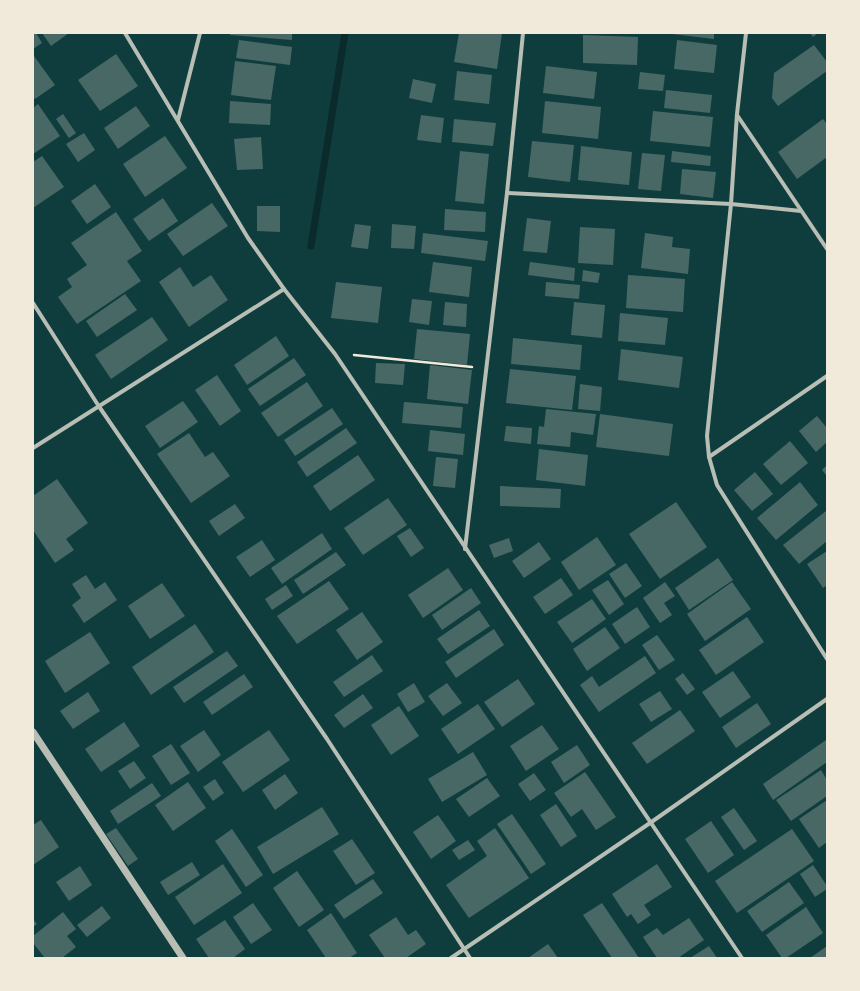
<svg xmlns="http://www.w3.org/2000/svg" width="860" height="991" font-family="Commissioner,sans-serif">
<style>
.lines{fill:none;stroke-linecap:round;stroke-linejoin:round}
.stream{stroke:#0a2a2b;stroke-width:7}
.building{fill:#486865}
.path{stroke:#f1e9da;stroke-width:2.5}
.minor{stroke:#b8beb3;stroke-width:4}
.tertiary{stroke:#b8beb3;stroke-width:7}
</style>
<rect width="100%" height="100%" fill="#0f3d3e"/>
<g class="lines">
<polyline class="stream" points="311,246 345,33"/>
</g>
<g class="building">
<polygon points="33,33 36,33 42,43 33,49"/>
<polygon points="42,33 69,33 51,46"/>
<polygon points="230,33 292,33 292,40 230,35"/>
<polygon points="459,33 502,33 497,69 454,62"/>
<polygon points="664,33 714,33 714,39"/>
<polygon points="810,33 818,33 813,37"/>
<polygon points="583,35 638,37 637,65 583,63"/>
<polygon points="239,40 292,47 290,65 236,58"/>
<polygon points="677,40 717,45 714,73 674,69"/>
<polygon points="814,45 827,62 827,71 778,106 772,98 774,73"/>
<polygon points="116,54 138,86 100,111 78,80"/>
<polygon points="33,56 34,56 55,85 35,99 33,97"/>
<polygon points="235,61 276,66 271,100 231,95"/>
<polygon points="546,66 597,72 594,99 543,93"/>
<polygon points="457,71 492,75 489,104 454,100"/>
<polygon points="640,72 665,75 663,91 638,89"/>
<polygon points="413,79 436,84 432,103 409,98"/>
<polygon points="666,90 712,95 710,113 664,108"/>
<polygon points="230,101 271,104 270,125 229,123"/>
<polygon points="545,101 601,107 598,139 542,133"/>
<polygon points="38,104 60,136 33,154 33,108"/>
<polygon points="136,106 150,126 118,149 104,128"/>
<polygon points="653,111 713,117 710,147 650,141"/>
<polygon points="63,114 76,133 69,138 56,119"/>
<polygon points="421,115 444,118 441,143 417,140"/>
<polygon points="454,119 496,123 493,146 452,142"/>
<polygon points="823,119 827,124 827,157 797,179 778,152"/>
<polygon points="84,133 95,150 78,162 66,144"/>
<polygon points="165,136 187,168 145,197 123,164"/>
<polygon points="261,137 263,169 237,170 234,139"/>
<polygon points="532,141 574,145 570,182 528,177"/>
<polygon points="581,146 632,152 629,185 578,180"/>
<polygon points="460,151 489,154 484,204 455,201"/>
<polygon points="672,151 711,156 710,166 671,162"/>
<polygon points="642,153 665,155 661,191 638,189"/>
<polygon points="42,156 64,187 33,208 33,162"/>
<polygon points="682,169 716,172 713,198 680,194"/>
<polygon points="95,184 111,207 87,224 71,201"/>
<polygon points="163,198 178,221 149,241 133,219"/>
<polygon points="212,203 228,226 183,256 167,234"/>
<polygon points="257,206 280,206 280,232 257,231"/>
<polygon points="445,209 486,212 485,232 444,230"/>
<polygon points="116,212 142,251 127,261 141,281 77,324 58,297 72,287 67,279 87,265 71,243"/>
<polygon points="527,218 551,221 547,253 523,251"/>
<polygon points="355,224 371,226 368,249 351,247"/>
<polygon points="392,224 416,226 414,249 391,248"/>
<polygon points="580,227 615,229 613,265 578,263"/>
<polygon points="423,233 488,241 485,261 421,253"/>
<polygon points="645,233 673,237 672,247 690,249 688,274 641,268"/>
<polygon points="433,262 472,267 469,297 429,292"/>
<polygon points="530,262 575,268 574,281 528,275"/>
<polygon points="180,267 193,287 211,275 228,300 189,327 159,282"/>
<polygon points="583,270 600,273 598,283 582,281"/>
<polygon points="628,275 685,279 683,312 626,308"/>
<polygon points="336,282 382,287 378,323 331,318"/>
<polygon points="546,282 580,285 579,299 545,296"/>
<polygon points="125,294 137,310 97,337 86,321"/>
<polygon points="412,299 432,301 429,325 409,322"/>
<polygon points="445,302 467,304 466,327 443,325"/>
<polygon points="574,302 605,305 602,338 571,335"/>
<polygon points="620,313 668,318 665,345 618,341"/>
<polygon points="152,317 168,340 111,379 95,355"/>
<polygon points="417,329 470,334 467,365 414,359"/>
<polygon points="276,336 289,356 247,385 234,365"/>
<polygon points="513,338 582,345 580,370 511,364"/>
<polygon points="621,349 683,357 679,388 618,380"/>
<polygon points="294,358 306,375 260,406 248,389"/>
<polygon points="376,363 405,364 403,385 375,383"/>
<polygon points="430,365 472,370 468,404 427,399"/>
<polygon points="510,369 576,376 572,410 506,403"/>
<polygon points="217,375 241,411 220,426 195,390"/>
<polygon points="307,382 323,406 278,437 261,413"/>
<polygon points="580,384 602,387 600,411 578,409"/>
<polygon points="183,401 198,422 160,448 145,426"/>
<polygon points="404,402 463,407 461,428 402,423"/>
<polygon points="332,408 343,424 295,456 284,440"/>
<polygon points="546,409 596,414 593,435 571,432 570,447 537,444 539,426 544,427"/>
<polygon points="600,414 673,424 669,456 596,447"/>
<polygon points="817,416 827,428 827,442 816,452 799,431"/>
<polygon points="506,426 532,428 531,444 504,441"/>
<polygon points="346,428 357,443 307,477 297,462"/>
<polygon points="430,430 465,434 463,455 428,451"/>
<polygon points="189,433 205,457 213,452 230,476 191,503 157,454"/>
<polygon points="790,441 808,463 781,485 763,464"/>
<polygon points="539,449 588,455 585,486 536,480"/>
<polygon points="358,455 375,480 330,511 313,486"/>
<polygon points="436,457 458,459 455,488 433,486"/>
<polygon points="827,465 827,476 822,470"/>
<polygon points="755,472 773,494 752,511 734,490"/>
<polygon points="57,479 88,523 66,539 74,550 55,563 33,530 33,496"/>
<polygon points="800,482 818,505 776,540 757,518"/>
<polygon points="500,486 561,489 560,508 500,506"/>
<polygon points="388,498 407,525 363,555 344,528"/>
<polygon points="676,502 707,547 660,579 629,534"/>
<polygon points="235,504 245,518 219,536 209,521"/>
<polygon points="826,511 827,541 799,564 783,545"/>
<polygon points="410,528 424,548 411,557 397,536"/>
<polygon points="322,533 332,549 282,584 271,568"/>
<polygon points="597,537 616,565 579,590 561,562"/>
<polygon points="509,538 513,551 494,558 489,545"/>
<polygon points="262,540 275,560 250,577 236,557"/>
<polygon points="539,542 551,559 524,578 512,561"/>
<polygon points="827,551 827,585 823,588 807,564"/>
<polygon points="336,552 346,565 303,594 294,580"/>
<polygon points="718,558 733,580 689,610 675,588"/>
<polygon points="626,563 642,586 625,598 609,574"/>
<polygon points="448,568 463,590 423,618 408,595"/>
<polygon points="86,575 95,589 105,582 117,600 84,623 72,605 81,598 72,584"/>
<polygon points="561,578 573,595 545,614 533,597"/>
<polygon points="608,580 624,604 609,615 592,590"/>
<polygon points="329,581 349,609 297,644 277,616"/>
<polygon points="665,582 675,596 664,603 672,615 660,623 643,598"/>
<polygon points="732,582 751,609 705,641 687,614"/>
<polygon points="162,583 185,616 150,639 128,606"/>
<polygon points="286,585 293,596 272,610 265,599"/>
<polygon points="471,588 481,603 442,630 432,615"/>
<polygon points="592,599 606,619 572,643 557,622"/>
<polygon points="637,607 650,627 625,644 612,624"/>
<polygon points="479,610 490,626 448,654 437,639"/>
<polygon points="362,612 383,642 357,660 336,630"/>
<polygon points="747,617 764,642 716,675 699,650"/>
<polygon points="195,624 214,652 151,695 132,667"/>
<polygon points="605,627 620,648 587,671 573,649"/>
<polygon points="494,629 504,645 456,678 445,662"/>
<polygon points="90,632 110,663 65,693 45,661"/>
<polygon points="657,635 675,660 659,670 642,645"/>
<polygon points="227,651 238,666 184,703 173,687"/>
<polygon points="372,655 383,671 344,697 333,682"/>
<polygon points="645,656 656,673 599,712 580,685 592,676 599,687"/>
<polygon points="733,671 751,697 720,718 702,692"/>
<polygon points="683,673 695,689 687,695 675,679"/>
<polygon points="244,674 253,687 212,715 203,702"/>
<polygon points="518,679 535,704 502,727 484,702"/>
<polygon points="414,683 425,702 408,712 397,694"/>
<polygon points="447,683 462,703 443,716 428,696"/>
<polygon points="660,691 672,709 651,722 639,704"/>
<polygon points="88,692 100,711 73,729 60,711"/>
<polygon points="363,694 373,708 344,728 334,715"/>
<polygon points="757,703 771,724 736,748 722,727"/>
<polygon points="478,704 495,729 458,754 441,729"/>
<polygon points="399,706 419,736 391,755 371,725"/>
<polygon points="680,710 695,731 647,764 632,743"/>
<polygon points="124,722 140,746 101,772 85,749"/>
<polygon points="542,725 559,749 526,771 510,746"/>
<polygon points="204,730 221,755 198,772 180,746"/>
<polygon points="269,730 290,760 243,792 222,762"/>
<polygon points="826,740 827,762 773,800 763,784"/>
<polygon points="171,744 190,773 171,785 152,756"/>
<polygon points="577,745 590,765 564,783 551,762"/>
<polygon points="473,752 487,775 442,802 428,779"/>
<polygon points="134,761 146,778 130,789 118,771"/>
<polygon points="821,770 827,780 827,796 791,821 776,800"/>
<polygon points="585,772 616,817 596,830 582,809 571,817 554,793"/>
<polygon points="534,773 546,790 530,801 518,784"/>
<polygon points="285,774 298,793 275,810 262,790"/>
<polygon points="487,778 500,796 469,817 456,799"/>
<polygon points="215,779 224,793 213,801 203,787"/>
<polygon points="188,782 206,808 173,831 155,805"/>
<polygon points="152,783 161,796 118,824 110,811"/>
<polygon points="827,800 827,842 819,848 799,819"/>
<polygon points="556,804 577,836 561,847 540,815"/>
<polygon points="322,807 339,834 273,874 257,847"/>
<polygon points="734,808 757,841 744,850 721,817"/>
<polygon points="512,814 546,864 531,874 497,824"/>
<polygon points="438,815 456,841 431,859 413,832"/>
<polygon points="41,820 59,847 33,865 33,825"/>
<polygon points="711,821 734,855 708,873 685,839"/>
<polygon points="116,828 138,859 128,866 106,834"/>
<polygon points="495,828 529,878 469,918 446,885 487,856 477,841"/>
<polygon points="232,829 263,875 246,887 215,841"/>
<polygon points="792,829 814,861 737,913 715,881"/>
<polygon points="352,839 375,873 356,885 333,851"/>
<polygon points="468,840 475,850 459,860 452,850"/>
<polygon points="192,862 200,875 168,895 160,882"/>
<polygon points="223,864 242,893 194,925 175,897"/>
<polygon points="657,864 672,887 644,905 651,915 638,924 631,914 627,917 612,894"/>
<polygon points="813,865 827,886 827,889 815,897 800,874"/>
<polygon points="80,866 92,885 69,901 56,882"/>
<polygon points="297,871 324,910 299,927 273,888"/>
<polygon points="373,879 383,893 344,919 334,905"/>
<polygon points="789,882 804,903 762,932 747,911"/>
<polygon points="253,903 272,930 251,944 233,917"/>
<polygon points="602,903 639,958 612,958 583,915"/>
<polygon points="102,906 111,918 87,937 77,925"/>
<polygon points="806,907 823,933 786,958 782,958 766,935"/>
<polygon points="63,912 76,929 67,936 76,947 62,958 45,958 33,943 33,936"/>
<polygon points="331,913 357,953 349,958 326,958 307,930"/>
<polygon points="396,917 408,935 416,930 426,944 406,958 385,958 369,935"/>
<polygon points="689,918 704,940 678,958 657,958 643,937 657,928 663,935"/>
<polygon points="33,919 37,924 33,927"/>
<polygon points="225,920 245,949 233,958 209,958 196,939"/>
<polygon points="548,944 558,958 528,958"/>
<polygon points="709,946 717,958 690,958"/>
<polygon points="827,946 827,958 810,958"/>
</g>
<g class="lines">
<polyline class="path" points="354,355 472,367"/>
<g class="minor">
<polyline points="125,33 248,238 284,289 335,354 742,958"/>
<polyline points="746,33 737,114 731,204 707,436 709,457 717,485 827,659"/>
<polyline points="737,115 827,249"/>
<polyline points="178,120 200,33"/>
<polyline points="507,193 731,204 801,211"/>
<polyline points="33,303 98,405 327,739 470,958"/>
<polyline points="33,448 284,289"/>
<polyline points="709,457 827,376"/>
<polyline points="465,549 507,193 523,33"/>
<polyline points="451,958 650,823 827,699"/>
</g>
<polyline class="tertiary" points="33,732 183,958"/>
</g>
<rect width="860" height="991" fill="none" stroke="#f1e9da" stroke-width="68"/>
</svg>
